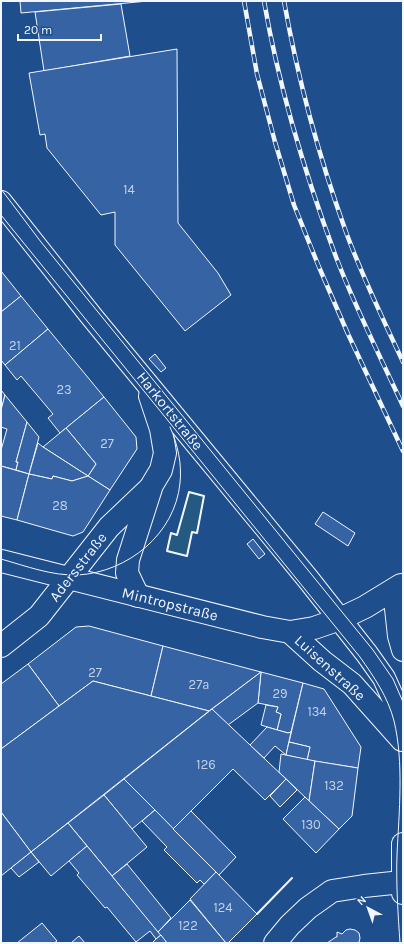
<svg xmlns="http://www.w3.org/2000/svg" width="404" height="944" font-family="Karla,sans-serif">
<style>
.green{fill:#245a82;stroke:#a8bbd7}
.building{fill:#3563a3;stroke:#f2f6ff}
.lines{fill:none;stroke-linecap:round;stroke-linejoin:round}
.minor-casing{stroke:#f2f6ff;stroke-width:24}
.minor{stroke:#1f4e8c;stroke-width:22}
.tram{stroke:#f2f6ff;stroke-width:1}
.rail-casing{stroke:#f2f6ff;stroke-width:4.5}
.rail{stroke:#1f4e8c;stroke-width:3;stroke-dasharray:9;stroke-linecap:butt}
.wall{stroke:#f2f6ff;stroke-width:2}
.labels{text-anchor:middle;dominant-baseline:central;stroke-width:3;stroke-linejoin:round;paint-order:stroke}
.number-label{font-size:13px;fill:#c3d1e8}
.street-label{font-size:15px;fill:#f2f6ff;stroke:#1f4e8c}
</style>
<rect width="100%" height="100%" fill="#1f4e8c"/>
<polygon class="green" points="189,492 204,496 197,533 192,532 187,556 167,551 171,533 177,535"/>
<g class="building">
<polygon points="20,1 148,1 21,13"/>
<polygon points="121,4 130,56 44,71 35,12"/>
<polygon points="177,49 178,223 218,273 231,295 185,331 115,245 115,212 101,215 47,148 45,134 40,135 29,73"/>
<polygon points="1,271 21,296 1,312"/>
<polygon points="21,296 48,329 5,365 1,360 1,312"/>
<polygon points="48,329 104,397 60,433 48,418 53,414 21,376 17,380 5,365"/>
<polygon points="155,354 166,368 161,372 149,359"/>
<polygon points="1,390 5,395 2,407 1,407"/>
<polygon points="5,395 27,422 16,462 18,462 16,470 1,466 1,450 7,429 1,427 1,410"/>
<polygon points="104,397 136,437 137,449 110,490 88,476 96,464 66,428"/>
<polygon points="27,422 39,437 29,474 16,470 18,462 16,462"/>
<polygon points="66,428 96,464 88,476 43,447"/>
<polygon points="38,443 43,447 88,476 72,481 53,476 52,479 29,474"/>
<polygon points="1,466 29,474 17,520 1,516"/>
<polygon points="29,474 52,479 53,476 72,481 88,476 110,490 83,532 73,536 17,520"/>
<polygon points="323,512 355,533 348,546 315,524"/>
<polygon points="253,539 265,554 259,559 247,544"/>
<polygon points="89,626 163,646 151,696 93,681 59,706 28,664 76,627"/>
<polygon points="163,646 261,672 209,711 151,696"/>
<polygon points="28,664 59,706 1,749 1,684"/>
<polygon points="261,672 303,683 291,732 288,733 277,730 281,714 276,712 278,707 258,703"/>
<polygon points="261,672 258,703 228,725 212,709"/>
<polygon points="93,681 209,711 31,852 1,812 1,749"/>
<polygon points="303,683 324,689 361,747 358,768 307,760 310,747 289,742"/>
<polygon points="266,705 278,707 276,712 281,714 277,730 261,725"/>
<polygon points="212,709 286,779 265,800 233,769 173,829 124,779"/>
<polygon points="267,727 288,733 291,732 286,755 275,746 264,758 250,745"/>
<polygon points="289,742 310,747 307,760 286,755"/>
<polygon points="281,754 315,761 309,801 279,772"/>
<polygon points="315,761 358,768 352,816 339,829 309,801"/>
<polygon points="124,779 155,810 132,829 104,795"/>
<polygon points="286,779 297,790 280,807 270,796"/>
<polygon points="104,795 147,847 112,876 68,823"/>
<polygon points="305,797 339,829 316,853 283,819"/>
<polygon points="155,810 216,872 204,884 200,880 197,883 164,850 167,847 142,821"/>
<polygon points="191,811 236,857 219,875 173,829"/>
<polygon points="1,812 31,852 1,876"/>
<polygon points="68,823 87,846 51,876 31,852"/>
<polygon points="87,846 112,876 161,935 156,939 150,931 136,942 107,907 105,908 77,875 79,873 69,861"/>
<polygon points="31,852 39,862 19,877 11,868"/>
<polygon points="127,864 171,918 158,932 112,876"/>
<polygon points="216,872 257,914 228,943 226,943 190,899"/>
<polygon points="190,900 226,943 167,943 158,932"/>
<polygon points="42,923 57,941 54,943 17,943"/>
<polygon points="350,929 355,930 359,933 360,938 359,942 361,943 327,943 336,937 337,937 337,932 342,934 346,930"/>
<polygon points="161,935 167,943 152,943 156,939"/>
<polygon points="79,936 85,943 71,943"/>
</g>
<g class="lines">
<g class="minor-casing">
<g id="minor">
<polyline points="1,202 92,317 308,579 367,654 384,678 393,698 403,736"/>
<polyline points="1,561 262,627 290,632 314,628 340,619 365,607 401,585"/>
<polyline points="394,590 399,636 403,650"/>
<polyline points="138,596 127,573 128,560 152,485 161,470 165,453 161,429 150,396"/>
<polyline points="290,632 322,661 352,684 402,740"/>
<polyline points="1,646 39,616 109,527 149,489"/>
<polyline points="403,844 403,893"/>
<polyline points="275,943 290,925 308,908 332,891 364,886 402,882"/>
</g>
</g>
<use href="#minor" class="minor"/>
<g class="tram">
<polyline points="1,189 41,242 373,650 393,679 403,702"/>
<path d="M1 215 360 657C374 677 388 697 394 721 404 762 399 812 397 855 396 884 398 914 400 943"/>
<path d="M1 559C26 566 52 576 78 575 128 572 175 534 180 483 182 464 178 445 170 427"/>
</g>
<g class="rail-casing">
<g id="rail">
<polyline points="244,1 257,74 275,142 294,205 319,267 348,334 403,451"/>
<path d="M264 1C279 88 305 174 336 257 355 307 380 356 403 406"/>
<path d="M284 1C298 80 319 157 346 232 362 276 383 319 403 362"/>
</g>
</g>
<use href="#rail" class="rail"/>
<g class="wall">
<polygon points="189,492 204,496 197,533 192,532 187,556 167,551 171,533 177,535"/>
<polyline points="257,914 292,878"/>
</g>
</g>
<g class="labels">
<g class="number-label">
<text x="129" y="189">14</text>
<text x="15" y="345">21</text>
<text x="64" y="389">23</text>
<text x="107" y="443">27</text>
<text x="60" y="505">28</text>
<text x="95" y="672">27</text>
<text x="199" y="684">27a</text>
<text x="280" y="693">29</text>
<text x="317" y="711">134</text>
<text x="206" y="764">126</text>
<text x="334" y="785">132</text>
<text x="311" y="824">130</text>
<text x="223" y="907">124</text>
<text x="188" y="925">122</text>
</g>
<g class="street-label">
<text transform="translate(170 411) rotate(51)">Harkortstraße</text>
<text transform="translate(78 567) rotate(-52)">Adersstraße</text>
<text transform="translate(170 604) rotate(14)">Mintropstraße</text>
<text transform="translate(330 668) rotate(42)">Luisenstraße</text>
</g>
</g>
<rect width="404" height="944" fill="none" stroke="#f2f6ff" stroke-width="4"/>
<g transform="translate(368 908) rotate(319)" stroke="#1f4e8c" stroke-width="3" paint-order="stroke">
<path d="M0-3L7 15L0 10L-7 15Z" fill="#f2f6ff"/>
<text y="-6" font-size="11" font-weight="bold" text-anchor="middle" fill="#f2f6ff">N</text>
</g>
<path d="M18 34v6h83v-6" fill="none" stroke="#f2f6ff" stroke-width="2"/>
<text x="24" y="34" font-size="12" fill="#f2f6ff" stroke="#1f4e8c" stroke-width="3" paint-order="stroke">20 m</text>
</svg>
